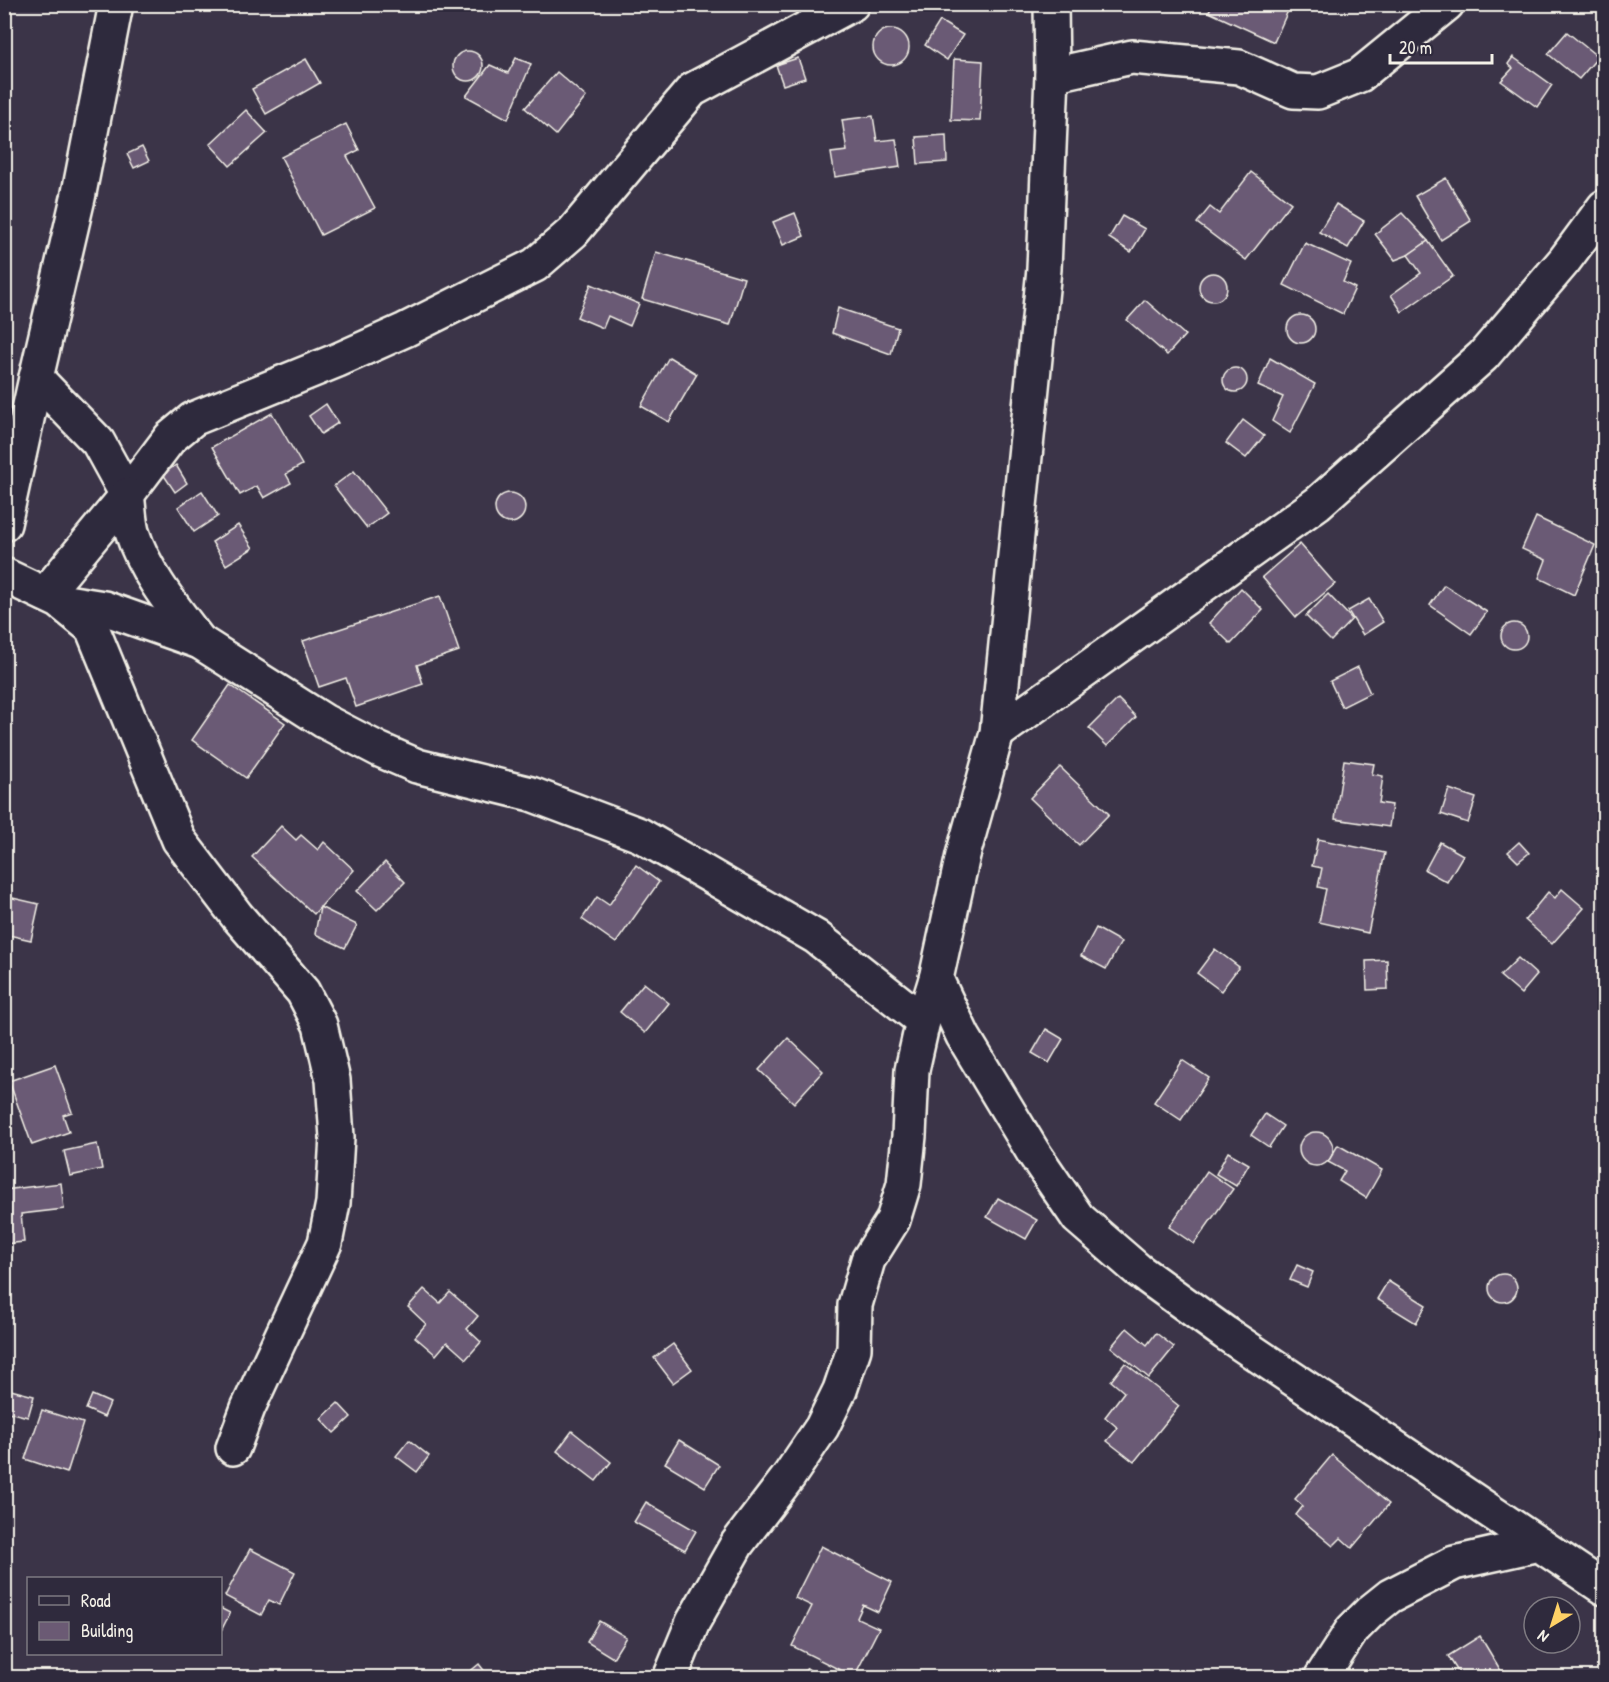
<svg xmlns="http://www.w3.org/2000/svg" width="1609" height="1682" font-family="'Patrick Hand',sans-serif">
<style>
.building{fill:#6b5a74;stroke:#f4f1e8;stroke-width:1.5}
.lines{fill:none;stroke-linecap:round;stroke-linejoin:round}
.minor-casing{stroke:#f4f1e8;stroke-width:38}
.minor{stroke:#2f2a3d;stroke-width:33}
</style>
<rect width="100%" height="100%" fill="#3b3448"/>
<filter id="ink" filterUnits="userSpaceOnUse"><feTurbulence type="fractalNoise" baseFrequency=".0167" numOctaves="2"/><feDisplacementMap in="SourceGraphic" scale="12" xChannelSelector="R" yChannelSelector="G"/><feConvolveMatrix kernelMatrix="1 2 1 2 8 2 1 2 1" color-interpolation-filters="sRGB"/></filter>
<g filter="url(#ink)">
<g class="building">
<polygon points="1212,4 1291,4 1274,42 1209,12"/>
<polygon points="940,21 963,35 947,60 925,45"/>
<circle cx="891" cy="47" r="18"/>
<polygon points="1567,32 1598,57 1579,79 1548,54"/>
<circle cx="468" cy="66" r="15"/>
<polygon points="1513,57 1552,85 1537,107 1501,81 1513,68 1508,64"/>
<polygon points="516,58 531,64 508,119 466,96 490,65 508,73"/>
<polygon points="798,58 805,78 783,85 776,65"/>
<polygon points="306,59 320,83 266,114 252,89"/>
<polygon points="954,59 983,61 980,121 951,120"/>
<polygon points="557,72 586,97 556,135 525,108"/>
<polygon points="246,110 267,133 230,166 210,144"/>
<polygon points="873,116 877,141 896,139 900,167 835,177 831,153 847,151 842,120"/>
<polygon points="346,124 359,150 347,156 375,208 321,235 281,157"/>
<polygon points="946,135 947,162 918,164 916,137"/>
<polygon points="142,147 149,161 134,168 127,154"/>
<polygon points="1251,172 1291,203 1246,260 1197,223 1210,207 1219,214"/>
<polygon points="1446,178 1471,221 1441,240 1415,196"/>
<polygon points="1336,204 1364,221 1348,248 1319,232"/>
<polygon points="795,213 804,236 783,245 773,222"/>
<polygon points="1402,213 1428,241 1408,255 1395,260 1375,234"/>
<polygon points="1122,216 1145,229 1131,252 1109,238"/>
<polygon points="1428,241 1453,276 1402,312 1391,295 1421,273 1408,255"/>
<polygon points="1305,243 1351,264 1343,282 1355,288 1343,314 1284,285"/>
<polygon points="656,252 744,278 730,325 642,299"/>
<circle cx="1213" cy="287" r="14"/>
<polygon points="591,284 639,304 630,326 608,316 603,328 577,317"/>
<polygon points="1145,300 1185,335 1167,355 1127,320"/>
<polygon points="838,308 898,328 891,354 832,333"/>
<circle cx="1301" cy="329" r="14"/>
<polygon points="669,357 697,374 669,422 641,406"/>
<polygon points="1270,358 1315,384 1290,433 1272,421 1283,397 1258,386"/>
<circle cx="1235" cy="380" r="12"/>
<polygon points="326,404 338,423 321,434 309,416"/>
<polygon points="272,413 302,465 286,474 291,483 264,498 257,486 240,495 212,447"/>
<polygon points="1243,420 1264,436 1246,458 1226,443"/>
<polygon points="176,465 187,483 175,492 163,474"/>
<polygon points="354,471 387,513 367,528 334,486"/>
<polygon points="202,491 218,516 194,532 178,507"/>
<circle cx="510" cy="508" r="15"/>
<polygon points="1536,517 1595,545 1574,595 1539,578 1546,560 1522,549"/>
<polygon points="238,525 253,548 226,565 212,542"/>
<polygon points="1300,544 1335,584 1296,617 1262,577"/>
<polygon points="1444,585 1487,612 1471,634 1430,605"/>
<polygon points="1241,588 1263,610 1231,644 1209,623"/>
<polygon points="1328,594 1352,619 1331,641 1306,616"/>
<polygon points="440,596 459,651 417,665 423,684 356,707 346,678 319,687 303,641"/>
<polygon points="1369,599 1383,622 1363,635 1348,611"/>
<circle cx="1514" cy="636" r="13"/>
<polygon points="1358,667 1370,693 1342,707 1330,681"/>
<polygon points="230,685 285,723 246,778 192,740"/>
<polygon points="1118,699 1136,717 1107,746 1089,728"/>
<polygon points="1344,760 1374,764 1372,774 1383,776 1379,803 1392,805 1389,827 1335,819"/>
<polygon points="1060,767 1109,814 1079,845 1030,798"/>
<polygon points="1449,789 1476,798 1468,823 1441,814"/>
<polygon points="281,826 296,840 301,835 318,850 324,842 354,870 314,914 252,857"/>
<polygon points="1318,839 1385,853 1368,933 1319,922 1326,889 1318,887 1322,868 1312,866"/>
<polygon points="1440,842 1463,855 1447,882 1425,870"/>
<polygon points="1519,842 1529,853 1518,862 1508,852"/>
<polygon points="385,862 405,882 377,910 357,891"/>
<polygon points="636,865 659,882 616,943 582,919 597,897 609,905"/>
<polygon points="1562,889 1584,908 1552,944 1525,920 1548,892 1555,898"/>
<polygon points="4,896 39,904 31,940 4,934"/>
<polygon points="320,907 357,925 345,948 315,934"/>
<polygon points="1096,928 1121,942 1106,969 1081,956"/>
<polygon points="1215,949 1239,967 1221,991 1197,973"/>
<polygon points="1518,958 1537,975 1521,994 1500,976"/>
<polygon points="1387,960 1388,989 1367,990 1366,961"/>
<polygon points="644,983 669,1003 645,1033 620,1012"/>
<polygon points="1046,1029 1063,1039 1049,1063 1032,1053"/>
<polygon points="788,1038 823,1071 794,1103 759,1070"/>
<polygon points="1182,1060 1209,1078 1181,1120 1154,1102"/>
<polygon points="55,1065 72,1112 63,1115 69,1132 32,1145 9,1081"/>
<polygon points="1265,1114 1283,1126 1269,1147 1251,1135"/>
<circle cx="1316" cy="1149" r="17"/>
<polygon points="97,1144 102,1169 70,1176 64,1151"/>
<polygon points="1338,1145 1382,1170 1366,1198 1339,1181 1345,1171 1328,1162"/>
<polygon points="1228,1152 1249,1164 1236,1186 1216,1174"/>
<polygon points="1207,1171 1233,1189 1194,1244 1169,1227"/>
<polygon points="61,1183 64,1209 21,1214 24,1242 4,1244 4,1190"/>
<polygon points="998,1198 1037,1220 1026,1239 987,1217"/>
<polygon points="1297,1265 1313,1272 1307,1287 1290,1280"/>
<circle cx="1503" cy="1288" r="14"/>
<polygon points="1388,1281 1426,1305 1416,1323 1377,1299"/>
<polygon points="424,1289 440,1303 450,1292 478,1316 467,1329 481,1342 466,1359 447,1342 436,1355 415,1337 426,1324 408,1307"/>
<polygon points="1127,1328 1147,1345 1156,1333 1174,1347 1149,1378 1111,1347"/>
<polygon points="673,1344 692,1369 673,1383 654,1358"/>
<polygon points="1125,1363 1179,1406 1134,1462 1107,1441 1118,1428 1105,1417 1124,1392 1111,1381"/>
<polygon points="7,1389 34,1396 28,1417 4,1411"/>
<polygon points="92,1395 110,1403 104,1417 86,1409"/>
<polygon points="338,1403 351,1417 334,1433 321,1419"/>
<polygon points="42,1410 83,1423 67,1473 25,1459"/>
<polygon points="572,1431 611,1462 596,1481 557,1451"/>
<polygon points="409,1440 429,1456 417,1472 396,1456"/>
<polygon points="679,1440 719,1465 705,1487 665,1463"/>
<polygon points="1332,1455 1389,1504 1352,1548 1341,1538 1333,1546 1296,1515 1303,1506 1295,1499"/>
<polygon points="646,1502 696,1531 685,1550 634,1522"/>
<polygon points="821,1546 892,1582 878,1612 863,1605 857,1618 879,1628 854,1677 792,1646 812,1606 795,1598"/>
<polygon points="250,1549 295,1572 279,1605 269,1600 261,1615 225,1596"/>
<polygon points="220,1608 230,1613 220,1633"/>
<polygon points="599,1621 626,1637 613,1658 587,1642"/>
<polygon points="1480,1636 1504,1676 1502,1678 1462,1678 1448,1656"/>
<polygon points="479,1664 490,1678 462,1678"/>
<polygon points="807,1668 821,1678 800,1678"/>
</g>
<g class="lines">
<g class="minor-casing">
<g id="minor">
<polyline points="1052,75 1132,57 1239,67 1293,91 1318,92 1360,75 1447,4"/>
<polyline points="36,378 98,442 127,495 170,438 193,419 338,360 405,330 535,265 573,232 692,90 852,4"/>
<path d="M127 495C129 507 129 520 132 532 145 573 174 608 200 642"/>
<polyline points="4,524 36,378 78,198 116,4"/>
<polyline points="4,575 59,601 92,628 179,840 237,916 303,992 320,1025 333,1080 337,1137 333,1203 325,1243 248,1408 233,1448"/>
<polyline points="45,594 127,495"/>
<polyline points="60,601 104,608 200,642 324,721 380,750 417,766 531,794 640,835 816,937 923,1021"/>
<polyline points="997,733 1318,503 1483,356 1564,261 1604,207"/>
<polyline points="936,979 963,1036 1033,1152 1078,1218 1138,1270 1225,1333 1604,1588"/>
<polyline points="670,1678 693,1622 737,1544 789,1476 822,1427 840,1390 854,1349 855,1305 868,1260 893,1220 904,1184 909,1136 912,1070 923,1021 936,979 963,855 997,733 1044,269 1052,75 1051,4"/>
<polyline points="1321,1678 1352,1630 1370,1612 1390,1596 1454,1563 1539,1544"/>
</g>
</g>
<use href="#minor" class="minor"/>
</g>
</g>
<rect width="1609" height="1682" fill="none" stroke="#2f2a3d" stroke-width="24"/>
<rect x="12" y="12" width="1585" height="1658" fill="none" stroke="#f4f1e8" stroke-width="2" filter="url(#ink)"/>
<rect x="27" y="1577" width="195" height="78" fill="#2f2a3d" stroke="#7e7a81" stroke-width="1.5"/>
<rect x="39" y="1596" width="30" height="9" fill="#2f2a3d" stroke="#7e7a81" stroke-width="1.5"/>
<text x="81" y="1607" font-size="18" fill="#f4f1e8">Road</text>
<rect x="39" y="1622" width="30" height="18" fill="#6b5a74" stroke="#7e7a81" stroke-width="1.5"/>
<text x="81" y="1637" font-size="18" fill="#f4f1e8">Building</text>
<g transform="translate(1552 1625) rotate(218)"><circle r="28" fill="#2f2a3d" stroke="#7e7a81" stroke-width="1.5"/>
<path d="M0-4.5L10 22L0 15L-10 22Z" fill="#ffd166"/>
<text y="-9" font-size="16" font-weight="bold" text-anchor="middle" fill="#f4f1e8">N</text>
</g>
<path d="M1390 54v9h102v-9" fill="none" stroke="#f4f1e8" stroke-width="3"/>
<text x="1399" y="54" font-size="18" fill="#f4f1e8" stroke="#2f2a3d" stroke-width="4.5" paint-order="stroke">20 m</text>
</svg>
